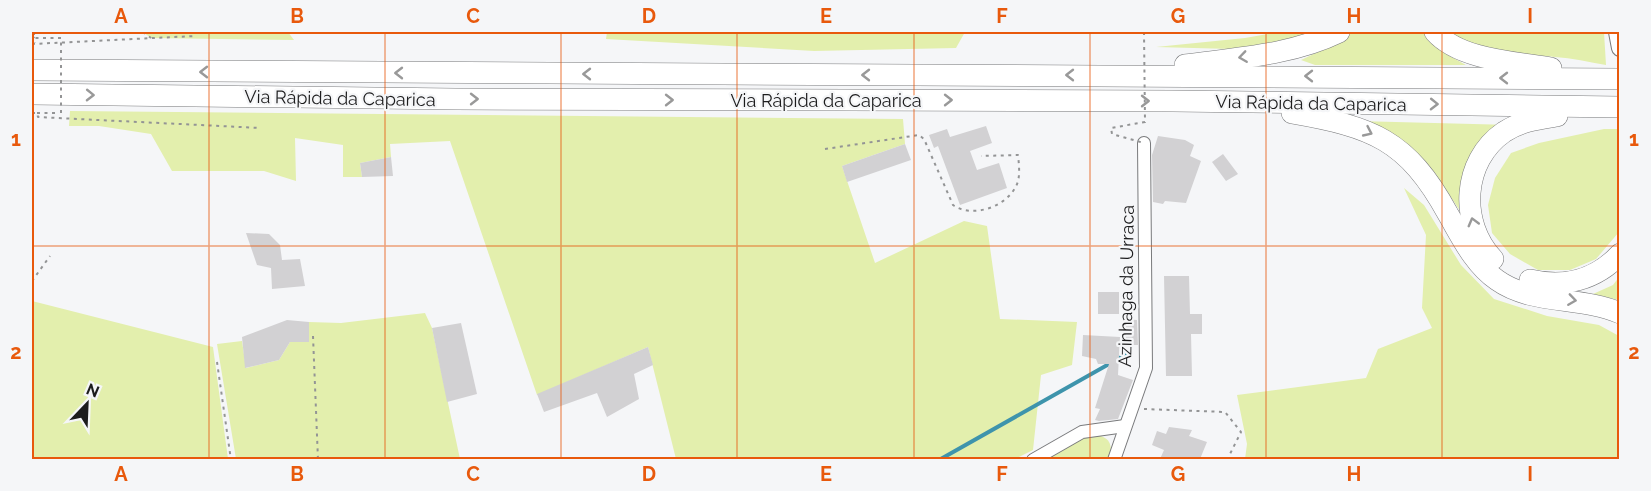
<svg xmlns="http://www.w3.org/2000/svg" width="1651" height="491" font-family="Raleway,sans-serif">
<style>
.green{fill:#e3efad}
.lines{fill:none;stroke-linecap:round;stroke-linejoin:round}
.stream{stroke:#3e94ac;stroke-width:4}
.building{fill:#d2d1d3}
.street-casing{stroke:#797a7c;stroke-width:14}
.secondary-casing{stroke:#797a7c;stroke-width:18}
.highway-casing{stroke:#797a7c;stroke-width:22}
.path{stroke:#939495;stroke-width:2;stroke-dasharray:3 4.5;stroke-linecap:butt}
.street{stroke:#fff;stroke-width:12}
.secondary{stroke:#fff;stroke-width:16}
.highway{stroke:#fff;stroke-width:21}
.path-bridge{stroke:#939495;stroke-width:2;stroke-dasharray:3 4.5;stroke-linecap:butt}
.oneway{stroke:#999}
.grid{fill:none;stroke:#e8590c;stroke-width:1.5;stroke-opacity:0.55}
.labels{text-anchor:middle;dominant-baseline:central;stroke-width:4.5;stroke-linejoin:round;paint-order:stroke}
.street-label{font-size:18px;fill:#1c1c1d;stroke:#f5f6f8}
.neatline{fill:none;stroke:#e8590c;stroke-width:2}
.grid-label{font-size:20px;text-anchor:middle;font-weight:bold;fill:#e8590c}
</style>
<rect width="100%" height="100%" fill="#f5f6f8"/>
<g class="green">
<polygon points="143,32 288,32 294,40 151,38"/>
<polygon points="607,32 965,32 956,48 814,51 606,39"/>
<polygon points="1279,32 1326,32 1269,50 1156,47 1245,38"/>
<polygon points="1352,32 1422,32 1446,54 1466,65 1315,65 1301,60 1341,41"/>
<path d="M1449 32H1604L1606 65C1589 62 1572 58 1555 57 1526 53 1467 58 1449 32Z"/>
<polygon points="70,111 903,119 905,144 842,166 875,263 964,221 987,226 1000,319 1077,322 1072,365 1041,375 1033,450 1015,459 676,459 648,347 537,395 450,141 390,144 391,157 360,163 362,177 343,177 343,145 295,138 296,181 264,171 172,171 151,134 99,126 69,126"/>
<polygon points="1357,121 1512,125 1487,142 1462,214 1435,173 1416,153"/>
<polygon points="1604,129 1619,129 1619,232 1596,259 1570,270 1538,270 1510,254 1492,233 1488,205 1495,178 1511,153 1539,143"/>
<polygon points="1404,188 1424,205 1461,265 1494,299 1547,316 1599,325 1619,336 1619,459 1245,459 1247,444 1237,395 1366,378 1378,349 1432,328 1422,308 1426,235"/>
<polygon points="1619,277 1619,300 1593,294 1613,285"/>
<polygon points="32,301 213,347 228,459 32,459"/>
<polygon points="425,313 432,328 460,459 236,459 217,344 242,341 246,368 279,360 290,342 309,342 309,322 341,323"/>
<path d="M1096 435C1111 437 1113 447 1109 459L1041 460 1078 439Z"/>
</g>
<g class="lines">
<polyline class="stream" points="939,460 1125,355"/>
</g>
<g class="building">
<polygon points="986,126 992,143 970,151 977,170 999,163 1007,188 960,205 938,146 934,148 929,135 947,129 950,137"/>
<polygon points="1158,136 1185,140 1194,145 1190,156 1201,161 1186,203 1165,201 1163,204 1153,202 1152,155"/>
<polygon points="905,144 911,160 847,182 842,166"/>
<polygon points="1223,154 1238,174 1226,181 1212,162"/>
<polygon points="391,157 393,176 362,177 360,163"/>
<polygon points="246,233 269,234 280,245 282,260 300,259 305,286 272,289 271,268 257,265"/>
<polygon points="1164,276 1189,276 1190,314 1202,314 1202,334 1191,334 1192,376 1166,376"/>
<rect x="1098" y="292" width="21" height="22"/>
<polygon points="1124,319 1137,320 1138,345 1124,345"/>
<polygon points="287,320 309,322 309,342 290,342 279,360 245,368 242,337"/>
<polygon points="461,323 477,394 447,402 432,328"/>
<polygon points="1083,335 1120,337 1118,375 1133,380 1118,419 1099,421 1095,420 1100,409 1095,408 1109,364 1098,364 1096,359 1082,356"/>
<polygon points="648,347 653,365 634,374 639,399 607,417 597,393 544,412 537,394"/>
<polygon points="1169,427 1192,430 1189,436 1207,442 1200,459 1160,459 1164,450 1152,445 1157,431 1166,434"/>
</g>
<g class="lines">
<g class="street-casing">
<g id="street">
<polyline points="1033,460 1082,432 1125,426"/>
<polyline points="1114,460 1146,368 1144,143"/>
</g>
</g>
<g class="secondary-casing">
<polyline id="secondary" points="1617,32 1620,48"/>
</g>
<g class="highway-casing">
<g id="highway">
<path d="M1435 32C1460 60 1515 62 1551 68"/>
<path d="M1185 65C1237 58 1292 55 1339 32"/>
<polyline points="32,70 1620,79"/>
<polyline points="32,94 455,99 1173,101 1620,107"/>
<path d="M1292 113C1372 127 1407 139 1448 214 1462 238 1474 264 1497 280 1532 305 1580 296 1620 313"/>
<path d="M1493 259C1459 223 1462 161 1504 132 1521 121 1538 119 1557 116"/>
<path d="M1530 280C1564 288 1596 280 1620 254"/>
</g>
</g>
<g class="path">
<polyline points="34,32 34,38 61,38"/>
<polyline points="143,32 151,38"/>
<polyline points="32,36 34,38 35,43"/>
<polyline points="32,44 195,36"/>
<polyline points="32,113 37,113 38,117 260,128"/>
<polyline points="37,113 55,113"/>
<path d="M825 149 919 135 924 139 953 205C971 218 1004 208 1015 188 1021 179 1019 165 1018 155L981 156"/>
<polyline points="32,281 50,256"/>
<polyline points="313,336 318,460"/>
<polyline points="217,362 231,460"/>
<polyline points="1144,409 1225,412 1241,432 1227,460"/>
</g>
<use href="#street" class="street"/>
<use href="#secondary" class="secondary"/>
<use href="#highway" class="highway"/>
<g class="path-bridge">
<polyline points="1144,32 1145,122 1111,128 1112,134 1144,143"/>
<polyline points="61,113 61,38"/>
</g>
</g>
<defs><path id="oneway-chevron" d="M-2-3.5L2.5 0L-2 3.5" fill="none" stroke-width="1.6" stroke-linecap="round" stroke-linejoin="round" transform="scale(1.5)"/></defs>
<g class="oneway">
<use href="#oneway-chevron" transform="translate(1243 57) rotate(172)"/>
<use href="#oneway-chevron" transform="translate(204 72) rotate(-180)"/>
<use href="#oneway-chevron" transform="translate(399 73) rotate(-180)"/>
<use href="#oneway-chevron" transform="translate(587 74) rotate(-180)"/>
<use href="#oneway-chevron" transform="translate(866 75) rotate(-180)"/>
<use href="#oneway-chevron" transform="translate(1070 75) rotate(-180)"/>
<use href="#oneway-chevron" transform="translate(1309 76) rotate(-180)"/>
<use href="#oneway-chevron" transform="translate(1504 78) rotate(-180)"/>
<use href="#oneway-chevron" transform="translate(90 95) rotate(1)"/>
<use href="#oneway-chevron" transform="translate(474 99)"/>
<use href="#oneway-chevron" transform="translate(669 100)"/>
<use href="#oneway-chevron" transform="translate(948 100)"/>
<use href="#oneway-chevron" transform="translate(1145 101)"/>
<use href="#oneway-chevron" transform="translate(1434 104) rotate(1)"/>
<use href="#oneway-chevron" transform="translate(1368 132) rotate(25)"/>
<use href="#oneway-chevron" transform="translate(1473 222) rotate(-105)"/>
<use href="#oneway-chevron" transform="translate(1572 300) rotate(8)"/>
</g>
<path class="grid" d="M209 32V460M385 32V460M561 32V460M737 32V460M914 32V460M1090 32V460M1266 32V460M1442 32V460M32 246H1620"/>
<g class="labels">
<g class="street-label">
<text transform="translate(340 98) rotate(1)">Via Rápida da Caparica</text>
<text x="826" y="100">Via Rápida da Caparica</text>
<text transform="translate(1311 103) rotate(1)">Via Rápida da Caparica</text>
<text transform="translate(1126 286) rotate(-89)">Azinhaga da Urraca</text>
</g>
</g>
<rect width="1651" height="491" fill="none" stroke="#f5f6f8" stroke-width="66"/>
<g transform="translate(87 404) rotate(23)" stroke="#f5f6f8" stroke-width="4.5" paint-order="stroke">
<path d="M0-4.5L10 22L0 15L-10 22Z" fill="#1c1c1d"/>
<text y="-9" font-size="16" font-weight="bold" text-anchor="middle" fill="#1c1c1d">N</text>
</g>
<rect x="33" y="33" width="1585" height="425" class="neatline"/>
<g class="grid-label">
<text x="121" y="23">A</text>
<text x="297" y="23">B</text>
<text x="473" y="23">C</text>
<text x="649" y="23">D</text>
<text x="826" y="23">E</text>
<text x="1002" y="23">F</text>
<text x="1178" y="23">G</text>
<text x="1354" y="23">H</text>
<text x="1530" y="23">I</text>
<text x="16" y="146">1</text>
<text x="1634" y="146">1</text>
<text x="16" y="359">2</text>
<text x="1634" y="359">2</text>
<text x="121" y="481">A</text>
<text x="297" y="481">B</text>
<text x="473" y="481">C</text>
<text x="649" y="481">D</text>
<text x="826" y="481">E</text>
<text x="1002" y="481">F</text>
<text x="1178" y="481">G</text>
<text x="1354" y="481">H</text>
<text x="1530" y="481">I</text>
</g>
</svg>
